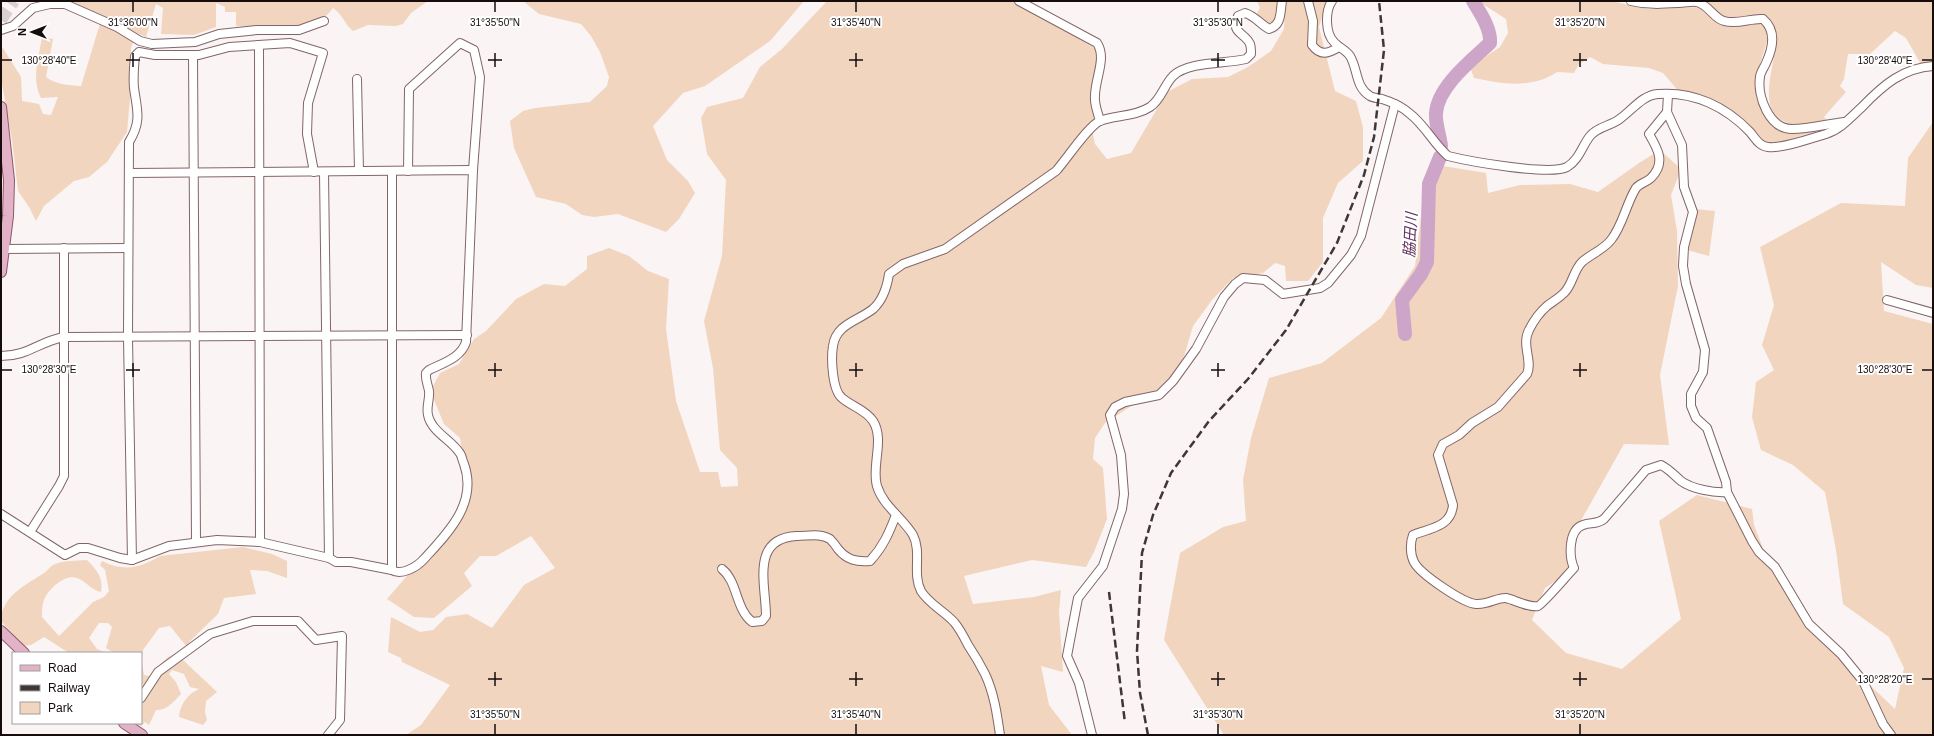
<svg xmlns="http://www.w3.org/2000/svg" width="1934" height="736" font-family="Helvetica,'Noto Sans JP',sans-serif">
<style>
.green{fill:#f1d5be}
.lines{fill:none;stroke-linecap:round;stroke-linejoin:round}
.river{stroke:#cda5c8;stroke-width:14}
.highway-tunnel{stroke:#d9d1d1;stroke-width:12;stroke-dasharray:12 6;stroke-linecap:butt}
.minor-casing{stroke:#826667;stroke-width:10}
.major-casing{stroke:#8e576e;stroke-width:12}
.minor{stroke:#fff;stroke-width:8}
.major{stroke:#e2b3c7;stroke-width:10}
.rail{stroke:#3f3636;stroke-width:2.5;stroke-dasharray:8 4;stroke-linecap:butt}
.ticks{fill:none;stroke:#160c0c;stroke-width:1.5}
.labels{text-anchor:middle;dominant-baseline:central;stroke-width:4;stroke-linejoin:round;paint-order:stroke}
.water-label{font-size:15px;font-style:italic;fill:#63315f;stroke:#fff}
.ticks-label{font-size:10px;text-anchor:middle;fill:#160c0c;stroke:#fff;stroke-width:4;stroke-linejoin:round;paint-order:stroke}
</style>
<rect width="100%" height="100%" fill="#fbf4f4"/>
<g class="green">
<path d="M72 1H428L411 13 403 24 396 26 368 25 353 31C344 24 345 17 333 8 313 37 265 27 236 26V12H225V7L216 3V27L194 35 161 34 163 8 156 4 146 37 137 33 131 48 130 59V98L127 132 107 162 89 177 74 181 44 206 36 221 29 207 18 191 12 140 1 78V49L3 48 21 77 22 101 39 104 43 114 51 115 58 97 41 98C31 81 39 56 42 37L53 39 46 77C57 85 68 85 81 86L102 17Z"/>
<polygon points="523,1 804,1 770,41 705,86 683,93 653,126 667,160 688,181 695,193 679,219 666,232 618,214 594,217 582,215 566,204 536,197 514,148 510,121 523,111 535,108 590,102 607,86 609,77 600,52 591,36 581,24 539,14"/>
<polygon points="827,1 1016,1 1104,54 1093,135 1095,144 1107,159 1131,153 1167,92 1192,79 1228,77 1248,67 1271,51 1284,29 1285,11 1280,8 1272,31 1253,20 1260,8 1257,1 1327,1 1319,27 1335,91 1356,101 1363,127 1363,161 1338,183 1323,218 1323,262 1308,281 1286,281 1285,266 1275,263 1263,273 1233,278 1212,300 1193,326 1177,380 1166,390 1139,401 1105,423 1095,438 1093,459 1103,468 1107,519 1094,552 1086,567 1032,560 964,576 973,604 1034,597 1061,590 1059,612 1063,672 1041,666 1049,705 1072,735 406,735 421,725 450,685 402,662 401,658 388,652 391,617 420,632 433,630 446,617 467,614 492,628 524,585 555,568 531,536 496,556 480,556 464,573 472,586 434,618 414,617 387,599 444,533 463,497 465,470 460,438 444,424 434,400 433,386 440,373 459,364 474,339 486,331 516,299 544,284 565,286 587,269 587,256 609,248 629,256 648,271 669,279 666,329 676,401 700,472 718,472 721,487 738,486 737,468 720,450 713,368 704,321 722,256 726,180 707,154 701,118 707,107 743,98 760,67 782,49"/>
<path d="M1474 1H1611L1648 9 1699 7C1710 17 1720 29 1737 27 1749 25 1751 21 1765 25L1769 31C1763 68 1740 89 1772 123L1826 129 1772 144 1761 141 1752 131 1727 108 1701 94 1680 93 1663 73 1649 68 1603 64 1590 57 1579 64 1574 73 1557 72C1532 89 1502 84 1474 78L1470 67 1500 47 1508 33 1506 19 1481 3Z"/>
<path d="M1703 1H1933V65L1923 68 1906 38 1895 31 1870 54H1848L1844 79 1840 86 1846 92 1824 117 1828 122C1818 122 1799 127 1791 124 1750 113 1779 61 1776 33 1775 28 1769 22 1766 17L1755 15 1735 20 1722 17 1711 6Z"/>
<polygon points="1933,122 1933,288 1916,285 1881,262 1884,311 1933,324 1933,735 1224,735 1164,640 1180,553 1223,527 1246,521 1243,480 1251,438 1269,378 1322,363 1381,318 1415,266 1425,182 1443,166 1486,173 1488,193 1520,185 1570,184 1598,192 1639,163 1660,150 1681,169 1671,195 1677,231 1678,286 1660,375 1669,445 1624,444 1579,524 1566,574 1545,588 1532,620 1566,653 1622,669 1681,619 1659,521 1697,495 1752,509 1754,525 1769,564 1815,633 1895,709 1904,668 1889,637 1843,604 1836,550 1825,492 1793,465 1761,450 1752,417 1756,382 1774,370 1762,345 1774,305 1760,247 1841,203 1905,206 1908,158"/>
<polygon points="1695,209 1715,211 1709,256 1687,250"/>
<path d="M243 547 272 554 287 561V578L267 571 250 570 256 594 224 598 218 614 190 641 187 647 170 626 159 628 143 650 141 660V653H114L106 648 112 627 108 623H99L89 638 97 649 106 653H69L44 637 31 645 23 646 1 621C1 596 26 585 44 573 47 571 50 567 53 565 62 560 77 561 87 560 96 569 104 578 101 592 91 590 86 581 77 578 66 574 51 587 46 596 42 602 42 610 42 617L59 636 93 602 104 597 109 591 105 570 100 565 102 561C124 572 140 568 160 556Z"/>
<path d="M173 655 184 661 217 692 206 701 205 712 207 720 203 725 179 717C180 705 187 694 199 689L190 687 184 674 172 670 169 674 176 682 181 694C173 702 168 710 156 710L149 725 145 722 141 726 133 723H141V691L143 684 141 683V660L144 675 149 676 168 657Z"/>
</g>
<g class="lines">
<g class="river">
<path d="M1441 146C1440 136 1435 123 1436 113 1438 86 1472 60 1490 43 1491 28 1480 13 1473 1"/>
<polyline points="1405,334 1402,300 1421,274 1427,262 1429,184 1440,157"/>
</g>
<polyline class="highway-tunnel" points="1,20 14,1"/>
<g class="minor-casing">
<g id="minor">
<path d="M1019 1 1097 43C1107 58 1095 78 1095 96 1094 104 1098 113 1100 121"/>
<path d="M1308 1 1313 21 1312 45C1320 56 1328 54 1339 47"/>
<path d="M1332 1C1325 11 1325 33 1334 42 1338 47 1346 50 1350 56 1358 69 1355 87 1370 96 1373 98 1378 98 1382 99 1392 102 1401 106 1409 113 1425 125 1433 143 1448 156 1468 161 1550 176 1567 167 1579 160 1582 146 1590 136 1598 126 1612 126 1621 118 1633 109 1643 95 1658 94 1694 91 1726 107 1750 132 1755 138 1759 146 1768 147 1782 149 1812 138 1826 134 1841 129 1851 117 1862 107 1883 85 1903 68 1933 66"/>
<path d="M1631 1C1647 5 1662 4 1679 3 1685 3 1692 1 1697 2 1709 5 1713 18 1724 21 1738 25 1750 18 1763 19 1777 31 1773 48 1766 63 1764 68 1760 73 1760 77 1757 96 1769 129 1792 129 1809 129 1827 124 1844 122"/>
<polyline points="1,30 13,26 33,8 50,4 65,4 117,27 140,41 152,44 195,42 219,34 257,30 299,30 324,21"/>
<polyline points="259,45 260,542"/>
<polyline points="193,55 196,542"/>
<polyline points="357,79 359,171"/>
<polyline points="1668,95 1667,112 1682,145 1684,187 1693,212 1684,247 1683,266 1686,284 1705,350 1703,372 1691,394 1691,406 1696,418 1707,428 1726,482 1727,492 1752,541 1759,552 1775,567 1809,624 1841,654 1863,681 1883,724 1891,735"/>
<path d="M1667 112 1649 134C1658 149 1666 163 1651 178 1647 182 1640 183 1636 188 1626 204 1623 225 1611 240 1603 250 1591 254 1582 262 1573 271 1573 284 1564 293 1559 298 1552 302 1547 306 1540 312 1533 322 1529 330 1521 345 1533 361 1527 374L1498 407 1472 423 1459 435 1443 444 1438 455 1453 505C1451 527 1431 528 1413 535 1410 543 1410 554 1414 562 1420 574 1463 603 1476 604 1488 605 1498 597 1506 598 1515 600 1529 608 1538 606 1542 605 1568 574 1574 568 1569 557 1568 530 1583 525 1591 522 1596 525 1604 519L1646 470 1661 465C1669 469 1674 475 1681 481 1692 489 1714 493 1727 492"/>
<polyline points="392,171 392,570"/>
<polyline points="408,171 409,89 460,43 474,50 480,77 473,170"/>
<polyline points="324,172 329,558"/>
<polyline points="4,249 128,248"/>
<polyline points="1887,300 1933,313"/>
<path d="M1 356C28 356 38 342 64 337L467 335"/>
<path d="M1 514 65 555 79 548H88L120 558 132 560 169 546 217 540 260 542 329 558 336 562H351L392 570C401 576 417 567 424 559 448 533 478 503 464 464 462 460 462 455 459 452 451 440 431 431 428 415 426 407 430 399 429 391 428 385 425 379 426 373L429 370C443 363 461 358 466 342L473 170 129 173"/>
<polyline points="30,532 59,486 64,476 64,248"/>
<path d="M132 560 128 338 129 142C142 121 137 110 134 88 133 77 134 66 135 56L139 52 155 55H199L229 47 290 43 323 53 308 103 307 134 314 172"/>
<path d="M722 569C738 582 735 608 752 622L762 621 766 616C766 585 750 538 797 536 808 536 821 533 830 539 833 542 836 546 838 549 847 560 856 562 870 561 883 547 889 533 896 515"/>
<polyline points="141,698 158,672 210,634 253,621 298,621 316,640 342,636 340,720 328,735"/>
<path d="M1000 735C997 714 994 693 985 674 980 664 974 654 968 645 964 637 960 629 954 622 944 611 929 604 921 591 912 574 922 552 913 535 903 518 883 506 877 486 871 466 885 440 873 421 866 410 851 406 842 398 832 390 831 358 833 346 836 324 858 321 873 309 883 300 887 287 889 274L903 264 945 249 1056 171C1066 160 1089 125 1100 121 1114 115 1135 117 1150 107 1161 100 1164 85 1173 76 1189 61 1226 64 1246 59L1251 54C1251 51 1251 47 1250 44 1245 32 1230 34 1238 16L1245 13C1255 16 1260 24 1269 29 1282 25 1280 13 1282 1"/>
<polyline points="1092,735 1079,683 1067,656 1078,598 1103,566 1122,509 1124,494 1121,455 1110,415 1115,407 1125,402 1159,395 1173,381 1196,349 1224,297 1235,284 1243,278 1265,280 1283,294 1320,288 1328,283 1351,255 1361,236 1395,104"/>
</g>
</g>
<g class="major-casing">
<g id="major">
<polyline points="1,107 9,180 8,216 1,272"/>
<polyline points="1,631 24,653"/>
<polyline points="124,723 142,735"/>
</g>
</g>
<use href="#minor" class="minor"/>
<use href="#major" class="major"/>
<g class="rail">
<polyline points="1109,592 1125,723"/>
<polyline points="1148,735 1140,693 1137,651 1142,553 1153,515 1171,473 1209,421 1248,379 1286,330 1337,243 1364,175 1374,137 1384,50 1379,1"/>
</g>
</g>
<path class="ticks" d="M133 2V12M495 2V12M856 2V12M1218 2V12M1580 2V12M133 53V67M495 53V67M856 53V67M1218 53V67M1580 53V67M2 60H12M126 60H140M488 60H502M849 60H863M1211 60H1225M1573 60H1587M1922 60H1932M133 363V377M495 363V377M856 363V377M1218 363V377M1580 363V377M2 370H12M126 370H140M488 370H502M849 370H863M1211 370H1225M1573 370H1587M1922 370H1932M495 672V686M856 672V686M1218 672V686M1580 672V686M488 679H502M849 679H863M1211 679H1225M1573 679H1587M1922 679H1932M495 724V734M856 724V734M1218 724V734M1580 724V734"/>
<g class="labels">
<g class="water-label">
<text transform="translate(1410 235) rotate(-87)">脇田川</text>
</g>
</g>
<g class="ticks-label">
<text x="133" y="26">31°36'00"N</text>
<text x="495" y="26">31°35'50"N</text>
<text x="856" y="26">31°35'40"N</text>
<text x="1218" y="26">31°35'30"N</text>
<text x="1580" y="26">31°35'20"N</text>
<text x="1885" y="64">130°28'40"E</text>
<text x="49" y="64">130°28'40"E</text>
<text x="1885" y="373">130°28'30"E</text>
<text x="49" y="373">130°28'30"E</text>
<text x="1885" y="683">130°28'20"E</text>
<text x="495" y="718">31°35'50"N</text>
<text x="856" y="718">31°35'40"N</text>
<text x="1218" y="718">31°35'30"N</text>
<text x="1580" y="718">31°35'20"N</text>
</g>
<rect width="1934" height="736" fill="none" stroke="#160c0c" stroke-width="4"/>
<rect x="12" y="652" width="130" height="72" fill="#ffffff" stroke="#a29e9e"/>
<rect x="20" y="665" width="20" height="6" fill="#e2b3c7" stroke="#a29e9e"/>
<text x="48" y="672" font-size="12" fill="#160c0c">Road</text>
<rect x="20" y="685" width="20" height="6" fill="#3f3636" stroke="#a29e9e"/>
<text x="48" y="692" font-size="12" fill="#160c0c">Railway</text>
<rect x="20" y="702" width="20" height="12" fill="#f1d5be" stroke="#a29e9e"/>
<text x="48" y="712" font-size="12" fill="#160c0c">Park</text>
<g transform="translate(32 32) rotate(270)" stroke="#ffffff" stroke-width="3" paint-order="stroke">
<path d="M0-3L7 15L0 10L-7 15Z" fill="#160c0c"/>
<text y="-6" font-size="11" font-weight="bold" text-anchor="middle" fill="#160c0c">N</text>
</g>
</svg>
